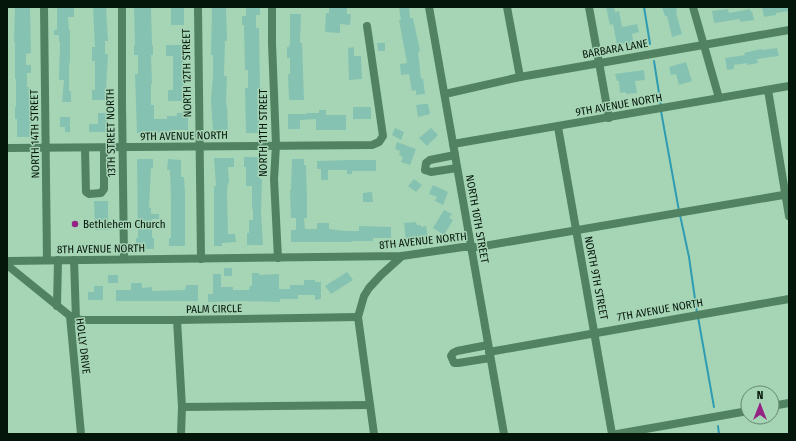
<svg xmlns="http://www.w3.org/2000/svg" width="796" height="441" font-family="'Fira Sans Condensed',sans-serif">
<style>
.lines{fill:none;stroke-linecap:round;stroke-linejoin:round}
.stream{stroke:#2f9cb2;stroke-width:2}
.building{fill:#86c2b1}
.minor{stroke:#518262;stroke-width:8}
.poi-dot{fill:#942484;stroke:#a6d5b5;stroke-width:1.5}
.labels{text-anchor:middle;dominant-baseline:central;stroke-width:3;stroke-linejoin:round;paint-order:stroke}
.street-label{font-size:11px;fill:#04150a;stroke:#a6d5b5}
.poi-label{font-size:11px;fill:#04150a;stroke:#a6d5b5;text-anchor:start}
</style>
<rect width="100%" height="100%" fill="#a6d5b5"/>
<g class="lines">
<g class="stream">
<polyline points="644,7 650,44"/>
<polyline points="654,61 661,106"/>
<polyline points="661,111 679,211"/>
<polyline points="680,215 689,257 697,313"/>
<polyline points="698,317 714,407"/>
<polyline points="718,426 719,434"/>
</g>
</g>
<g class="building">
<polygon points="15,7 30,7 31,53 26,54 26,65 31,65 31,73 27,73 27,87 29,87 29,107 31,107 32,137 17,137 17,119 15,119 15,107 16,107 16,79 15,79 15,42 14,42"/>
<polygon points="74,7 74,17 68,17 69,30 70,30 70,63 69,63 69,91 71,91 71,102 62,102 64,80 59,80 60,42 59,42 59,35 54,35 54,30 57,30 57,8"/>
<polygon points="93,7 106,7 108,41 105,41 105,54 108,54 106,90 108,90 108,100 92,100 92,90 95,90 95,61 92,61 92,47 95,47"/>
<polygon points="134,7 151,7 152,45 153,45 153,55 151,55 152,84 151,84 151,105 154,105 154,119 167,119 167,116 177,116 177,113 188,113 188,130 172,130 172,132 137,133 135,74 138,74 138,55 134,55 134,45 135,45"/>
<rect x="171" y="7" width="13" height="18"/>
<polygon points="212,7 226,7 227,41 225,41 224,76 227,76 226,105 227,105 228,133 213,133 211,99 213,76 213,55 211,55"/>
<polygon points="246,7 260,7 260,15 256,15 256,28 259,28 260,88 262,88 262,100 260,100 259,115 259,133 246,133 245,88 248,88 248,70 245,70 244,25 242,25 242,16 246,16"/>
<polygon points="329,7 347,7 347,14 351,14 350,25 340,24 340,33 325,32 326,13 329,13"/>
<polygon points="399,7 409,7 410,18 413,18 420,51 418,52 421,79 423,78 425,94 416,95 416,90 412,91 409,74 401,75 400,64 407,63 399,20 401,20"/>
<polygon points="606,7 614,7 615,12 619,11 622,27 637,24 639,32 632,34 634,44 627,46 626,43 617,45 613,24 610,25"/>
<polygon points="662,7 676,7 677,13 676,13 682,34 672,37 667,16 665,16"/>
<polygon points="762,7 789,7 789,11 776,13 776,15 764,17"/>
<polygon points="728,9 729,13 750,9 750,12 752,11 754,20 740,22 740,19 714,23 712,11"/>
<polygon points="290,14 301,14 300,43 302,43 304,100 289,100 288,74 290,74 290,58 287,58 287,47 289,47 290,43"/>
<polygon points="377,43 385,43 385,51 378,51"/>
<polygon points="166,45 184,45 183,101 168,101 168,90 173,90 173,56 166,56"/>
<polygon points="354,47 354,56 361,56 362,79 349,80 348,48"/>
<polygon points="777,48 779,56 757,59 758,63 747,65 747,63 734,65 734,69 727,70 725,58 745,55 744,53 761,49 761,50"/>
<polygon points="686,62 692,81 679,85 676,74 671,75 669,67"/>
<polygon points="644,70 645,80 635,81 637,93 626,94 626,92 620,93 619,81 617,81 615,74"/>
<polygon points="424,104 428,104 430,114 418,117 416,105"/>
<rect x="353" y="107" width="18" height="12"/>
<polygon points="319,110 326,110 326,115 346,115 346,130 316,130 316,119 300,120 300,129 288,129 288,114 307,114 307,113 319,113"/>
<polygon points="98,113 108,113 108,132 89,132 89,124 98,124"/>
<polygon points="60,117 70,117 70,132 65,132 65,127 60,127"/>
<polygon points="395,128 404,132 401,140 392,135"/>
<polygon points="431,128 438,135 427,146 419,138"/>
<polygon points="397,142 416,149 410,165 401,162 403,157 399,155 400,151 395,149"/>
<polygon points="244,157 262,157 262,167 260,167 260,179 262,179 261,212 263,245 247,245 247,233 249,233 249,220 253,220 253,209 252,209 252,186 246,186 246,167 244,167"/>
<polygon points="214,158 234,158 234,167 228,167 229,183 228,183 227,193 228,234 235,234 236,242 222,243 222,246 214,246 214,186 216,186"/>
<polygon points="137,159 153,159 153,168 151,168 149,208 151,208 151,214 159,214 159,219 152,219 152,238 154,238 154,249 136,249 136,238 138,238"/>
<polygon points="168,159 181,160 181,177 184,177 185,192 185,246 169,246 169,238 171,238 171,201 170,170 167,170"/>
<polygon points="292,159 304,159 304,165 306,165 307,201 307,218 304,218 305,229 317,229 317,223 329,223 329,229 346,231 359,231 359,226 391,227 391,238 373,238 373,241 352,241 352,242 291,242 291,230 296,230 296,218 291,218 290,190 291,190"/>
<polygon points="351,160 376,160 376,171 352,171 352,174 347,174 347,170 328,170 328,180 321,180 321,169 317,169 317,161"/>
<polygon points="414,179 422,185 416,192 408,186"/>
<polygon points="433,185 448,192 443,205 435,201 437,197 429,194"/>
<polygon points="372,192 373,202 363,202 363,193"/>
<polygon points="94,201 108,201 108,230 95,230"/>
<polygon points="444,210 452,214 449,218 453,220 444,235 433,228"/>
<polygon points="416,222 417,225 421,225 421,227 426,226 428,239 406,241 404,223"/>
<rect x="224" y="268" width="8" height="8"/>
<polygon points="347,272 353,280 331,294 325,286"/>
<polygon points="252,273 259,273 259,275 279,274 279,289 290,289 290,285 304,285 304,280 315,280 315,282 321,282 321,299 315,300 315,295 298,295 298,299 280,299 280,302 240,301 208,302 208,294 213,294 213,274 221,274 221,287 233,287 233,290 249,290 250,286 252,286"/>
<rect x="108" y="275" width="10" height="8"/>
<polygon points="131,283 142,283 142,288 152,287 152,291 185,290 186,285 198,285 198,301 116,301 116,290 131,290"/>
<polygon points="94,286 103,286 103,300 88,300 88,292 94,292"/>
</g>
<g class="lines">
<g class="minor">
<polyline points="44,7 47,260"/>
<polyline points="122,7 122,104 124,259"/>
<polyline points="198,7 201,259"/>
<polyline points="272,7 272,43 276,145 274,179 278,258"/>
<polyline points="429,7 504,434"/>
<polyline points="507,7 520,77"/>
<polyline points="589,7 609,118"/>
<polyline points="693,7 719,98"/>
<polyline points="768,90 789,216"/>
<polyline points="445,94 520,77 789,30"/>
<polyline points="558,127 612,434"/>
<polyline points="453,144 789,86"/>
<polyline points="7,148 372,145 379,142 383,136 367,26"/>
<polyline points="85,148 86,192 89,194 101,193 104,189 104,148"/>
<polyline points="455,155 430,160 426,163 425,170 431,172 457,168"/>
<polyline points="74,260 76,319"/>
<polyline points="7,261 402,256 463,247 478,247 789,194"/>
<polyline points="7,265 70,316 81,434"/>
<polyline points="57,306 58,260"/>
<polyline points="70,316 76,319 82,320 177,320 358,317"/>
<polyline points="177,320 182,407 181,434"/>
<polyline points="488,345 457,351 453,353 451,356 454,363 458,363 490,358"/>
<polyline points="489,352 789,299"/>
<polyline points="772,406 789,403"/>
<polyline points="182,407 369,405"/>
<polyline points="374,434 358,317 364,296 369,288 381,275 402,256"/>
<polyline points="617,434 748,411"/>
</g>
</g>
<circle class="poi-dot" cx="75" cy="224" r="4"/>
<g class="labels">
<g class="street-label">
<text transform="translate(615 49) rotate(-10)">BARBARA LANE</text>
<text transform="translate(187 73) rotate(-91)">NORTH 12TH STREET</text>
<text transform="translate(619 105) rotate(-10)">9TH AVENUE NORTH</text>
<text transform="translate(111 133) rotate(-91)">13TH STREET NORTH</text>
<text transform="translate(263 133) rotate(-90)">NORTH 11TH STREET</text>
<text transform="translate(35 134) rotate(-91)">NORTH 14TH STREET</text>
<text transform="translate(184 136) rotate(-1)">9TH AVENUE NORTH</text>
<text transform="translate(477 219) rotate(80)">NORTH 10TH STREET</text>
<text transform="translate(423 241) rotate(-6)">8TH AVENUE NORTH</text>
<text transform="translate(101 249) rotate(-1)">8TH AVENUE NORTH</text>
<text transform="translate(596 278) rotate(79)">NORTH 9TH STREET</text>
<text transform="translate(214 309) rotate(-1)">PALM CIRCLE</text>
<text transform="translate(660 310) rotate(-10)">7TH AVENUE NORTH</text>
<text transform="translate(83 346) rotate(83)">HOLLY DRIVE</text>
</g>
<g class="poi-label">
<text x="83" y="224">Bethlehem Church</text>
</g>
</g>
<rect width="796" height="441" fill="none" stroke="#04150a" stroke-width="16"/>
<g transform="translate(760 405)"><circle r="19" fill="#a6d5b5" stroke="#658871"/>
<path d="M0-3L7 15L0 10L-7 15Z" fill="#942484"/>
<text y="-6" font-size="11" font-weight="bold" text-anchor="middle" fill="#04150a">N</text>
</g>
</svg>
